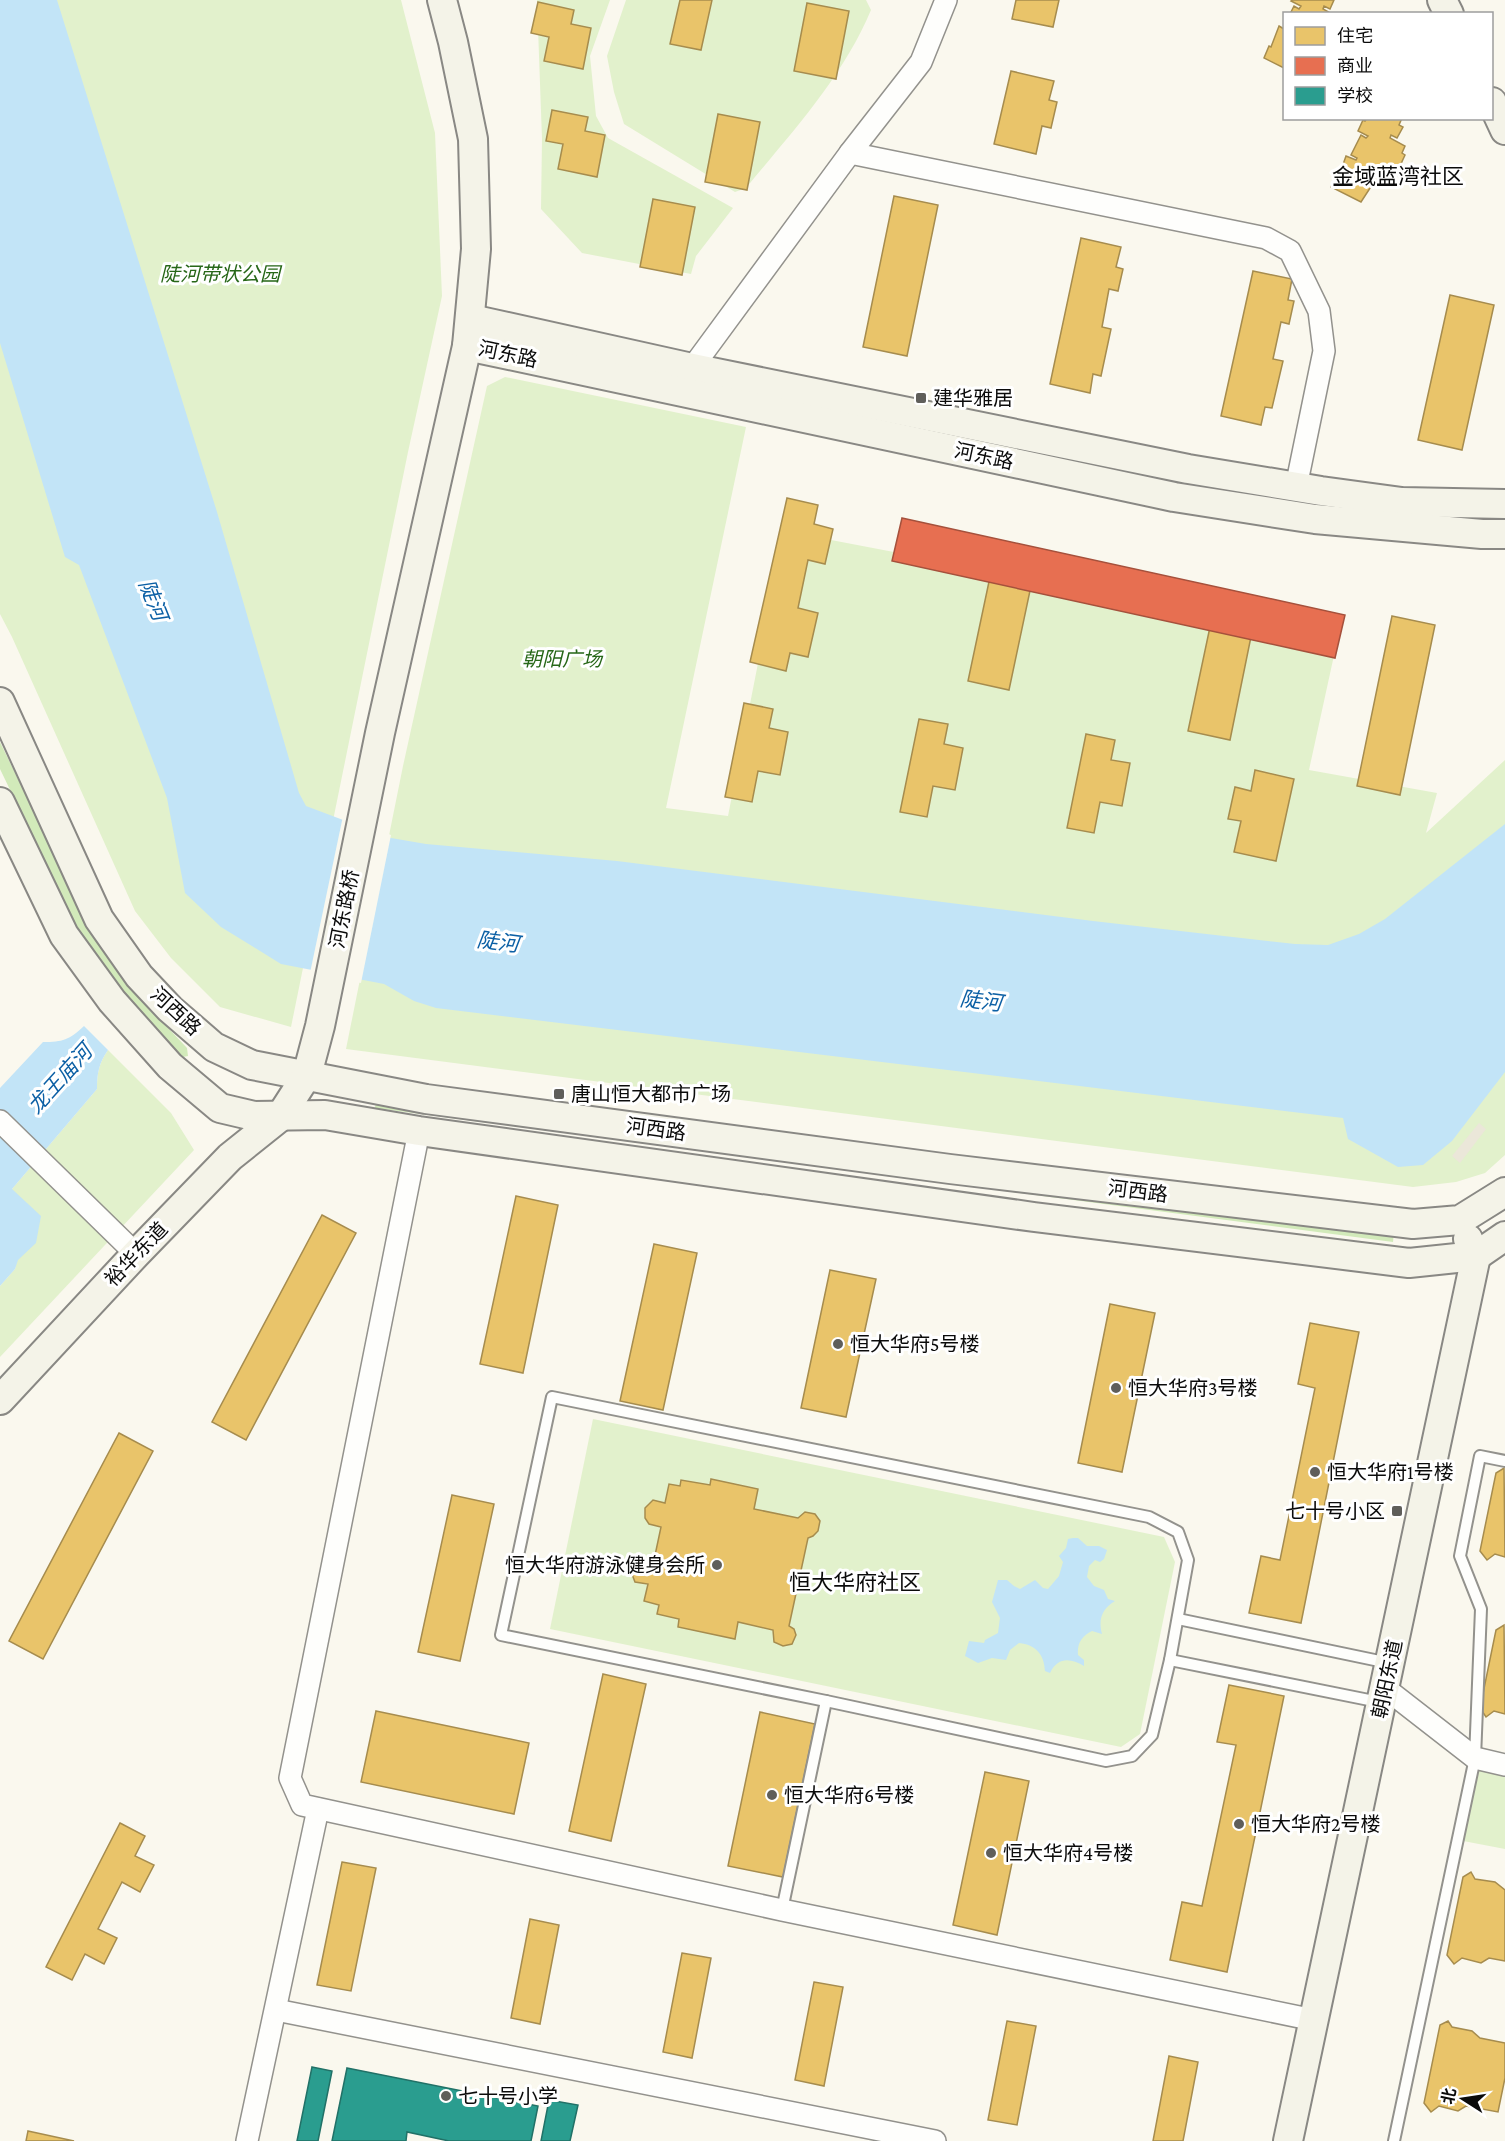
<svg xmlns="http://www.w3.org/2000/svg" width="1505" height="2141" font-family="'Crimson Pro','Noto Sans SC',serif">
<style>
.green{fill:#e2f1cc}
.forest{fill:#d2eaba}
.plaza{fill:#ebe7d9}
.water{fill:#c2e4f7}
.pier{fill:#faf8ee}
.homes{fill:#e9c46a;stroke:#a68c4e;stroke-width:1.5}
.shops{fill:#e76f51;stroke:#a5513c;stroke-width:1.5}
.schools{fill:#2a9d8f;stroke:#217167;stroke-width:1.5}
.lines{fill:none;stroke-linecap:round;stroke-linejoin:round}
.lane-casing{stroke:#93928d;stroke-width:14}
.street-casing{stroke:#93928d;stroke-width:24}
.secondary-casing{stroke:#898884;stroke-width:32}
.lane{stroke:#fefefc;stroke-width:10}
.street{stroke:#fefefc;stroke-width:21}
.secondary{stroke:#f4f3e8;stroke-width:28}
.poi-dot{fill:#5f5e5a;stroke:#fff;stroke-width:2}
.labels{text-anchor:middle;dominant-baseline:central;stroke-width:6;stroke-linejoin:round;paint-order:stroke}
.park-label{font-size:20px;font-style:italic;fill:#276718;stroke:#fff}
.street-label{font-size:20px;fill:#0b0b0b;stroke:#fff}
.poi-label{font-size:20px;fill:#0b0b0b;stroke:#fff;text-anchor:start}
.water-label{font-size:21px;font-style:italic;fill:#0c60a5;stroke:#fff}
.quarter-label{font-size:22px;fill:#0b0b0b;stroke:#fff}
</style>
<rect width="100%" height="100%" fill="#faf8ee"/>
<g class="green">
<polygon points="0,0 401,0 435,133 442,296 408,452 291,1027 220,1007 171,958 135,911 12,637 0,614"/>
<polygon points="537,0 610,0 590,56 596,116 608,138 733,208 696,256 691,274 582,253 541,209 542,139"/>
<path d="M626 0H866L871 10C843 77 792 132 746 188L735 192 624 124 614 92 607 56Z"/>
<polygon points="505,377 746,427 666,808 728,816 784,531 1338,637 1309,770 1437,793 1426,833 1505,760 1505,1155 1485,1173 1456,1182 1413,1187 346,1049 403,766 487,386"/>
<path d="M108 1050 171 1113 194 1150 0 1357V1286L15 1269 17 1260 12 1189 97 1089C97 1073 99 1063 108 1050Z"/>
<polygon points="593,1419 1164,1537 1175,1562 1140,1734 1121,1747 550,1629"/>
<polygon points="1474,1763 1505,1770 1505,1849 1458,1840"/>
</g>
<g class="forest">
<path d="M0 742 84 915 103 950 134 992 187 1048 188 1056 183 1057C171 1045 157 1035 145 1023 80 955 41 853 0 769Z"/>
<polygon points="376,1100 1394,1232 1393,1242 375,1108"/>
</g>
<polygon class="plaza" points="1479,1123 1486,1129 1460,1163 1452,1156"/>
<g class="water">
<polygon points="0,0 57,0 217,512 299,793 306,806 391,838 426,844 617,861 1093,921 1295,944 1328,945 1359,934 1385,919 1505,824 1505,1072 1452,1141 1423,1165 1398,1167 1348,1139 1343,1118 436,1008 414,1001 384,984 281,964 221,927 185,893 167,798 79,565 65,557 0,343"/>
<path d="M84 1026 108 1050C99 1063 97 1073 97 1089L12 1189 41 1216 36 1243 18 1260 15 1269 0 1286V1088L43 1042C63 1042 69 1040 84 1026Z"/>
<path d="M1073 1538H1078L1087 1546H1099L1107 1550 1104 1559 1100 1562 1095 1560 1089 1566 1087 1577 1094 1586 1104 1590 1108 1599 1115 1601C1102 1609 1098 1619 1102 1634L1092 1631C1082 1636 1077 1643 1078 1655L1084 1660V1666C1070 1658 1058 1657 1050 1673L1045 1671C1044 1654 1036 1645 1019 1643L1010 1650 1006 1660 992 1658 978 1663 965 1656 969 1641 984 1643 985 1640 998 1633 1000 1618 992 1602 998 1580H1007L1014 1586 1020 1589 1035 1580 1043 1588 1048 1589 1059 1576 1063 1562 1059 1556 1066 1548 1068 1539Z"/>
</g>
<polygon class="pier" points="343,816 391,835 361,983 310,973"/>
<g class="homes">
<polygon points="680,0 712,0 701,50 670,44"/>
<polygon points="1016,0 1059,0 1053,27 1012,19"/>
<polygon points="1292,0 1334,0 1330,9 1324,6 1323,9 1332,14 1290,14 1294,6 1299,9 1301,6 1291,1"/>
<polygon points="538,2 574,10 571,24 591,28 583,69 544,61 549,37 531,33"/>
<polygon points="807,3 849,11 836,79 794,71"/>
<polygon points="1279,26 1284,29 1284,68 1264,58 1269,46 1271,47"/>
<polygon points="1011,71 1054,81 1049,100 1057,102 1051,128 1042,126 1036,154 994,144"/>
<polygon points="552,110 588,117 585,131 605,135 597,177 558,169 563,144 546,141"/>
<polygon points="718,114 760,122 747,190 705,182"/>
<polygon points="1367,118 1402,118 1399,125 1403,127 1397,138 1391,135 1390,138 1405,146 1402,153 1405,155 1394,179 1390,177 1386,185 1371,177 1370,180 1374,182 1361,202 1331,187 1336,176 1339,176 1346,156 1356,160 1357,158 1351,155 1361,135 1366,138 1368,136 1358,131 1363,120 1365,121"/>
<polygon points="894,196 938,205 907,356 863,347"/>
<polygon points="653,199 695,207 682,275 640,267"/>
<polygon points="1081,238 1121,247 1116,267 1123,269 1118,291 1109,289 1102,327 1111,329 1101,376 1093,374 1090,393 1050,384"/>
<polygon points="1253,271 1292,279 1288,300 1294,301 1289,324 1281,322 1273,359 1283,361 1272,408 1265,407 1261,425 1221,416"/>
<polygon points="1450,295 1494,305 1462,450 1418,440"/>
<polygon points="787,498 818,505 814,524 833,529 825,564 808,560 798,608 818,613 808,657 790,653 786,671 750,662"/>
<polygon points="994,558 1035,567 1009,690 968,681"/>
<polygon points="1214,608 1255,617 1230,740 1188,731"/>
<polygon points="1392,616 1435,625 1400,795 1357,786"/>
<polygon points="744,703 773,709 769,728 788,732 780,775 758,771 752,802 725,797"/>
<polygon points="919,719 948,724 944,744 963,748 955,790 933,786 927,817 900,812"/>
<polygon points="1086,734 1115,740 1111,760 1130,763 1122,806 1100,802 1094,833 1067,828"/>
<polygon points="1255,770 1294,779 1276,861 1234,852 1241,821 1228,819 1235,787 1251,791"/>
<polygon points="516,1196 558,1205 523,1373 480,1364"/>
<polygon points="322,1215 356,1233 246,1440 212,1422"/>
<polygon points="654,1244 697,1253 663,1410 620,1401"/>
<polygon points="830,1270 876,1279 846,1417 801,1408"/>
<polygon points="1110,1304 1155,1313 1122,1472 1078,1463"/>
<polygon points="1310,1323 1359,1332 1301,1623 1249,1613 1261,1556 1280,1560 1315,1388 1298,1384"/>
<polygon points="119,1433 153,1451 43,1659 9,1641"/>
<polygon points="1504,1468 1505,1557 1495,1554 1487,1560 1480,1551 1496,1473"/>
<polygon points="711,1479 758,1489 754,1509 798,1518 805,1512 815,1514 820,1521 818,1531 813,1536 808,1538 789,1626 794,1629 796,1635 792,1644 783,1646 774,1642 773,1630 738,1622 735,1639 678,1627 679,1619 657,1614 659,1605 644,1601 648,1584 635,1582 630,1569 634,1561 641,1557 654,1560 661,1527 649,1524 645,1518 645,1508 653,1500 665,1503 669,1484 680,1486 681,1480 710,1485"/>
<polygon points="452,1495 494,1504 460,1661 418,1652"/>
<polygon points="1504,1625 1505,1714 1494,1711 1486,1717 1480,1708 1496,1630"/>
<polygon points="603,1674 646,1684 611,1841 569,1831"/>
<polygon points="1229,1685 1284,1696 1227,1972 1170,1960 1182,1902 1202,1906 1236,1745 1217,1742"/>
<polygon points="376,1711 529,1743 514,1814 361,1782"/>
<polygon points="760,1712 815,1724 783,1877 728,1866"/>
<polygon points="985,1772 1029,1781 997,1935 953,1925"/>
<polygon points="120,1823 145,1836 135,1856 154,1865 140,1892 122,1882 98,1929 117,1938 104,1964 85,1954 72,1980 46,1967"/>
<polygon points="342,1862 376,1868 351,1991 317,1985"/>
<polygon points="1471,1872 1475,1879 1495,1882 1505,1890 1505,1961 1489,1958 1481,1963 1462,1958 1454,1964 1447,1955 1463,1877"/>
<polygon points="530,1919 559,1925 540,2024 511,2018"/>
<polygon points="682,1953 711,1958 692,2058 663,2052"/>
<polygon points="814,1982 843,1987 824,2086 795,2080"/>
<polygon points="1007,2021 1036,2026 1017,2125 988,2120"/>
<polygon points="1448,2021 1452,2027 1472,2031 1480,2038 1505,2043 1505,2078 1498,2112 1466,2106 1458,2111 1439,2106 1431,2112 1424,2103 1440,2025"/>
<polygon points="1169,2056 1198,2062 1183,2141 1153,2141"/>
<polygon points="28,2131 74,2141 26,2141"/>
</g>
<polygon class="shops" points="902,518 1345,615 1335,658 892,561"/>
<g class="schools">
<polygon points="312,2067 332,2071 318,2141 297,2141"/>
<polygon points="347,2068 538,2106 531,2141 449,2141 407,2132 406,2141 332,2141"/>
<polygon points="549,2100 578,2105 570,2141 541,2141"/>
</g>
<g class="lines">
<g class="lane-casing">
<g id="lane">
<polygon points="552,1397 1149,1517 1178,1532 1188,1560 1170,1660 1152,1735 1132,1756 1106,1761 826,1701 501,1635"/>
<polyline points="1178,1619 1389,1663"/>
<polyline points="1170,1660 1379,1702"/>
<polyline points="782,1910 826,1701"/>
<polyline points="1394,2141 1475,1758 1481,1609 1460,1556 1480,1456 1505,1461"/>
</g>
</g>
<g class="street-casing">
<g id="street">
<polyline points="850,153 1266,238 1290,251 1319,311 1324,351 1296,487"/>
<polyline points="692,368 850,153 921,62 946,0"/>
<polyline points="0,1121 136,1254"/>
<polyline points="419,1131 290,1778 302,1805 782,1910 1314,2020"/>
<polyline points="1385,1688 1475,1758 1505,1765"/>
<polyline points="276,2010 935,2141"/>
<polyline points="247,2141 318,1809"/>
</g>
</g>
<g class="secondary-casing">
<g id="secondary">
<polyline points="1442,0 1449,14"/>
<polyline points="1492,102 1505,130"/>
<polyline points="471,319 692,368 1188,469 1321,491 1402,502 1505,504"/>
<polyline points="467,346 1174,497 1315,519 1482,534 1505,534"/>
<polyline points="0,702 99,919 139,976 170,1009 214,1047 252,1065 426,1099 950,1169 1413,1224 1460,1220 1505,1192"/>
<polyline points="0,802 64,935 112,1001 170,1066 220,1108 254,1116 325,1115 419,1131 1034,1217 1409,1263 1476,1256 1505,1236"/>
<polyline points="0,1400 136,1254 230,1157 280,1117 307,1075 320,1026 380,733 467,346 476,249 473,139 453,42 442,0"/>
<polyline points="1288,2141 1476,1256 1468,1239"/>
</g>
</g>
<use href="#lane" class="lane"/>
<use href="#street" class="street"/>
<use href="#secondary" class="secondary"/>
</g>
<g class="poi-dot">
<rect x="915" y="392" width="12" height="12" rx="3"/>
<rect x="553" y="1088" width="12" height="12" rx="3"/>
<circle cx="838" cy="1344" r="6"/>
<circle cx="1116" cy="1388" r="6"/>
<circle cx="1315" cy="1472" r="6"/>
<rect x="1391" y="1505" width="12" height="12" rx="3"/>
<circle cx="717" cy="1565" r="6"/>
<circle cx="772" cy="1795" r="6"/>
<circle cx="1239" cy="1824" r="6"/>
<circle cx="991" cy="1853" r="6"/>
<circle cx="446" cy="2096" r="6"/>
</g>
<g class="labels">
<g class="park-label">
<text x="220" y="274">陡河带状公园</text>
<text x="562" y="659">朝阳广场</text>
</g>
<g class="street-label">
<text transform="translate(508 354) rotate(12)">河东路</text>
<text transform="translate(984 456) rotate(12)">河东路</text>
<text transform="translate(344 909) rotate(-79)">河东路桥</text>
<text transform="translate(176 1011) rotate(43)">河西路</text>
<text transform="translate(656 1129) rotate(8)">河西路</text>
<text transform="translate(1138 1191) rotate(7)">河西路</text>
<text transform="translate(136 1254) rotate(-46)">裕华东道</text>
<text transform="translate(1387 1679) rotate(-78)">朝阳东道</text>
</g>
<g class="poi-label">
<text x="933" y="398">建华雅居</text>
<text x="571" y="1094">唐山恒大都市广场</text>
<text x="850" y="1344">恒大华府5号楼</text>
<text x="1128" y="1388">恒大华府3号楼</text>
<text x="1327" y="1472">恒大华府1号楼</text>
<text x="1385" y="1511" text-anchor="end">七十号小区</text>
<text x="705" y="1565" text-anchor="end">恒大华府游泳健身会所</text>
<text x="784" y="1795">恒大华府6号楼</text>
<text x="1251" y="1824">恒大华府2号楼</text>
<text x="1003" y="1853">恒大华府4号楼</text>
<text x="458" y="2096">七十号小学</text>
</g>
<g class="water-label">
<text transform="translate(153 600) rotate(68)">陡河</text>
<text transform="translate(498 942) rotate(7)">陡河</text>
<text transform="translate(981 1001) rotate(7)">陡河</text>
<text transform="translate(60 1079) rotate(-48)">龙王庙河</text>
</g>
<g class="quarter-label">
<text x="1398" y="176">金域蓝湾社区</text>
<text x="855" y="1582">恒大华府社区</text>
</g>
</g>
<rect x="1283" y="12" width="210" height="108" fill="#ffffff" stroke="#9d9d9d" stroke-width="1.5"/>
<rect x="1295" y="27" width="30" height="18" fill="#e9c46a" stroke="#9d9d9d" stroke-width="1.5"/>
<text x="1337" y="42" font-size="18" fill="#0b0b0b">住宅</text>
<rect x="1295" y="57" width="30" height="18" fill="#e76f51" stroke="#9d9d9d" stroke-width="1.5"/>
<text x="1337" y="72" font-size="18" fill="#0b0b0b">商业</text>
<rect x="1295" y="87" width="30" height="18" fill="#2a9d8f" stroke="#9d9d9d" stroke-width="1.5"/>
<text x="1337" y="102" font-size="18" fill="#0b0b0b">学校</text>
<g transform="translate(1463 2099) rotate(282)" stroke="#ffffff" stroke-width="4.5" paint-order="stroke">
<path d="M0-4.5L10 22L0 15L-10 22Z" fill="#0b0b0b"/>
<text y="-9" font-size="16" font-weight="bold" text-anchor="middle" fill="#0b0b0b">北</text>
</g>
</svg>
